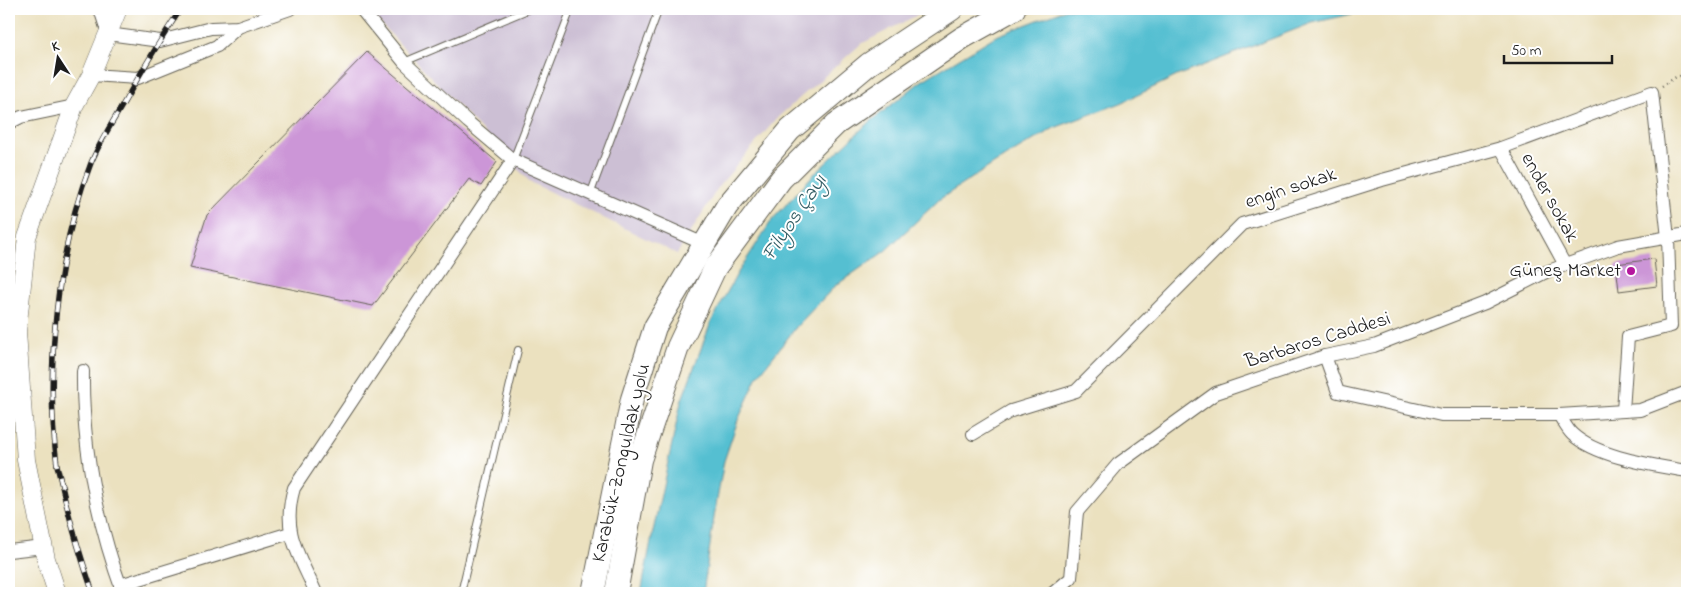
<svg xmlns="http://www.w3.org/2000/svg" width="1696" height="602" font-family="'Indie Flower',sans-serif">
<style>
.industrial{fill:#ccbfd4}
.water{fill:#55bfd1;stroke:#386e76}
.building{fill:#cc96d7}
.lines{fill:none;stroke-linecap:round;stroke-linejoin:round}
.lane-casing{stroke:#646155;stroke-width:8}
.street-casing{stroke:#646155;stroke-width:14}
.secondary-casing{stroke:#646155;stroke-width:19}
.highway-casing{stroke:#646155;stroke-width:24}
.path{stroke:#646155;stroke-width:2.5;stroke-dasharray:1 4;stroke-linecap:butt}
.lane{stroke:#fff;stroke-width:6}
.street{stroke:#fff;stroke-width:12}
.secondary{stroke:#fff;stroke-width:18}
.highway{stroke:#fff;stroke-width:22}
.rail-casing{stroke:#1c1c1c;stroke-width:5.5}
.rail{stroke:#fff;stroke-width:4;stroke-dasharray:11;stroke-linecap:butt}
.poi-dot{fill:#b5179e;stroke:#fff;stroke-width:2}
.labels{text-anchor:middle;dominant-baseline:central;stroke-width:4;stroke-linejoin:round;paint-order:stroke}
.street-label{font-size:20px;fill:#1c1c1c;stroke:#fff}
.poi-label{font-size:20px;fill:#1c1c1c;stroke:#fff;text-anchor:end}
.water-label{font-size:21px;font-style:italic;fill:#335d64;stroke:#fff}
</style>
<rect width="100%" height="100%" fill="#fff"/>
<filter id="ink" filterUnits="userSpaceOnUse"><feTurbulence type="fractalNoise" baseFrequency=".02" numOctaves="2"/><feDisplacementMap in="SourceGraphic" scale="10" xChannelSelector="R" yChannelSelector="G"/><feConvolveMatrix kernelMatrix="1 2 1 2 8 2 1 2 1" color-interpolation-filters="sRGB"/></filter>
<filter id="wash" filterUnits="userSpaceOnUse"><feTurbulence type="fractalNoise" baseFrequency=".0096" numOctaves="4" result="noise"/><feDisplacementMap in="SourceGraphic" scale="20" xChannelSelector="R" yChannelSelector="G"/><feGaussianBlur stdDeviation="1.12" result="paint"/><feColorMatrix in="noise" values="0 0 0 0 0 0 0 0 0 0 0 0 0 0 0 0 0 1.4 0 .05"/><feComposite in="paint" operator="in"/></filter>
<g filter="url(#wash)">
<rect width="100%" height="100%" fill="#ebe1bf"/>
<polygon class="industrial" points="367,9 929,9 861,44 778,117 719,186 677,254 530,182"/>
<polygon class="water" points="1066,9 1374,9 1312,23 1179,75 1121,103 1054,128 995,163 940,199 885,251 835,286 797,326 758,376 738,420 724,461 715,511 703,593 641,593 652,536 681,402 711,322 737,274 772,220 814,174 865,126 920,82 994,37"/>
<g id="blocks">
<g class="building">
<polygon points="367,52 497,162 481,186 469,179 373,306 190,268 207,215"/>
<polygon points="1654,259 1657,286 1619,291 1616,264"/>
</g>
</g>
</g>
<g filter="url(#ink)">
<use href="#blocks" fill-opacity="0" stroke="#646155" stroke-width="1"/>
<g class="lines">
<g class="lane-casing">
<g id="lane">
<polyline points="404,62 530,9"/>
<polyline points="513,160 571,9"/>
<polyline points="590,195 659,9"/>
<polyline points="461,593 518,350"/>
</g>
</g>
<g class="street-casing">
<g id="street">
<polyline points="100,9 108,34 160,41 211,28 238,27 290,9"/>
<polyline points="91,75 138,78 217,46 238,27"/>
<polyline points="9,123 21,117 74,106"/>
<polyline points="1501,148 1565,265"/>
<polyline points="513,160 704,244"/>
<polyline points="1325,356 1338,392 1441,415 1559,415 1640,410 1687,392"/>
<path d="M83 371C82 447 97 522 123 593"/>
<path d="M1559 415C1563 421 1567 429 1572 434 1598 458 1654 465 1687 471"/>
<polyline points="973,434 1011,411 1076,391 1242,224 1382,180 1501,148 1652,92 1668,238 1671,326 1628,337 1623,411"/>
<polyline points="9,551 44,547"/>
<polyline points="120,585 290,533"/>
<path d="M316 593C299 554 281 532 294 488L513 160 468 122 404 62 361 9"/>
<polyline points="1053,593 1071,578 1077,512 1118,464 1216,393 1325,356 1374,346 1485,303 1546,272 1618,246 1687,234"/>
</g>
</g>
<g class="secondary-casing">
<polyline id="secondary" points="57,593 46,559 26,460 17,332 27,237 74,106 91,75 118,9"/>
</g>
<g class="highway-casing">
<g id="highway">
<polyline points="593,593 632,399 655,327 727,206 790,130 869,64 952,9"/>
<polyline points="616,593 640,460 678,347 715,268 781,179 836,124 962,38 1014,9"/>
</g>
</g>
<polyline class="path" points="1662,86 1676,77 1687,74"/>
<use href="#lane" class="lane"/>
<use href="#street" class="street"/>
<use href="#secondary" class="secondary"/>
<use href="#highway" class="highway"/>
<g class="rail-casing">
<path id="rail" d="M93 593C82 561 72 528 64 495 62 485 59 475 57 465 45 370 56 252 91 163 100 141 114 120 126 99 143 69 161 38 181 9"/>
</g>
<use href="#rail" class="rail"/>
</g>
</g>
<circle class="poi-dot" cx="1631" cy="271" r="5"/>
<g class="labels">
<g class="street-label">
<text transform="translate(1291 189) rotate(-18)">engin sokak</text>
<text transform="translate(1549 198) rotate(61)">ender sokak</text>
<text transform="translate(1318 341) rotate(-17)">Barbaros Caddesi</text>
<text transform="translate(622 463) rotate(-77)">Karabük-Zonguldak yolu</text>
</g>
<g class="poi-label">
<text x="1621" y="271">Güneş Market</text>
</g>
<g class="water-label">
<text transform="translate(795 218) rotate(-56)">Filyos Çayı</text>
</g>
</g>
<rect width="1696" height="602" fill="none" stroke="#fff" stroke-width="30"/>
<g transform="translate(58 58) rotate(348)" stroke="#ffffff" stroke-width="4" paint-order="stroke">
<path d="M0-4L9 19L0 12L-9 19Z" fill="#1c1c1c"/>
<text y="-8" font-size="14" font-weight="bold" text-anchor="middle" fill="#1c1c1c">K</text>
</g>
<path d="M1504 55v8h108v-8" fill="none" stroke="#1c1c1c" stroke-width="2.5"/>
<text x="1511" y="55" font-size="15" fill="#1c1c1c" stroke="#ffffff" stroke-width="4" paint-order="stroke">50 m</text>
</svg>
